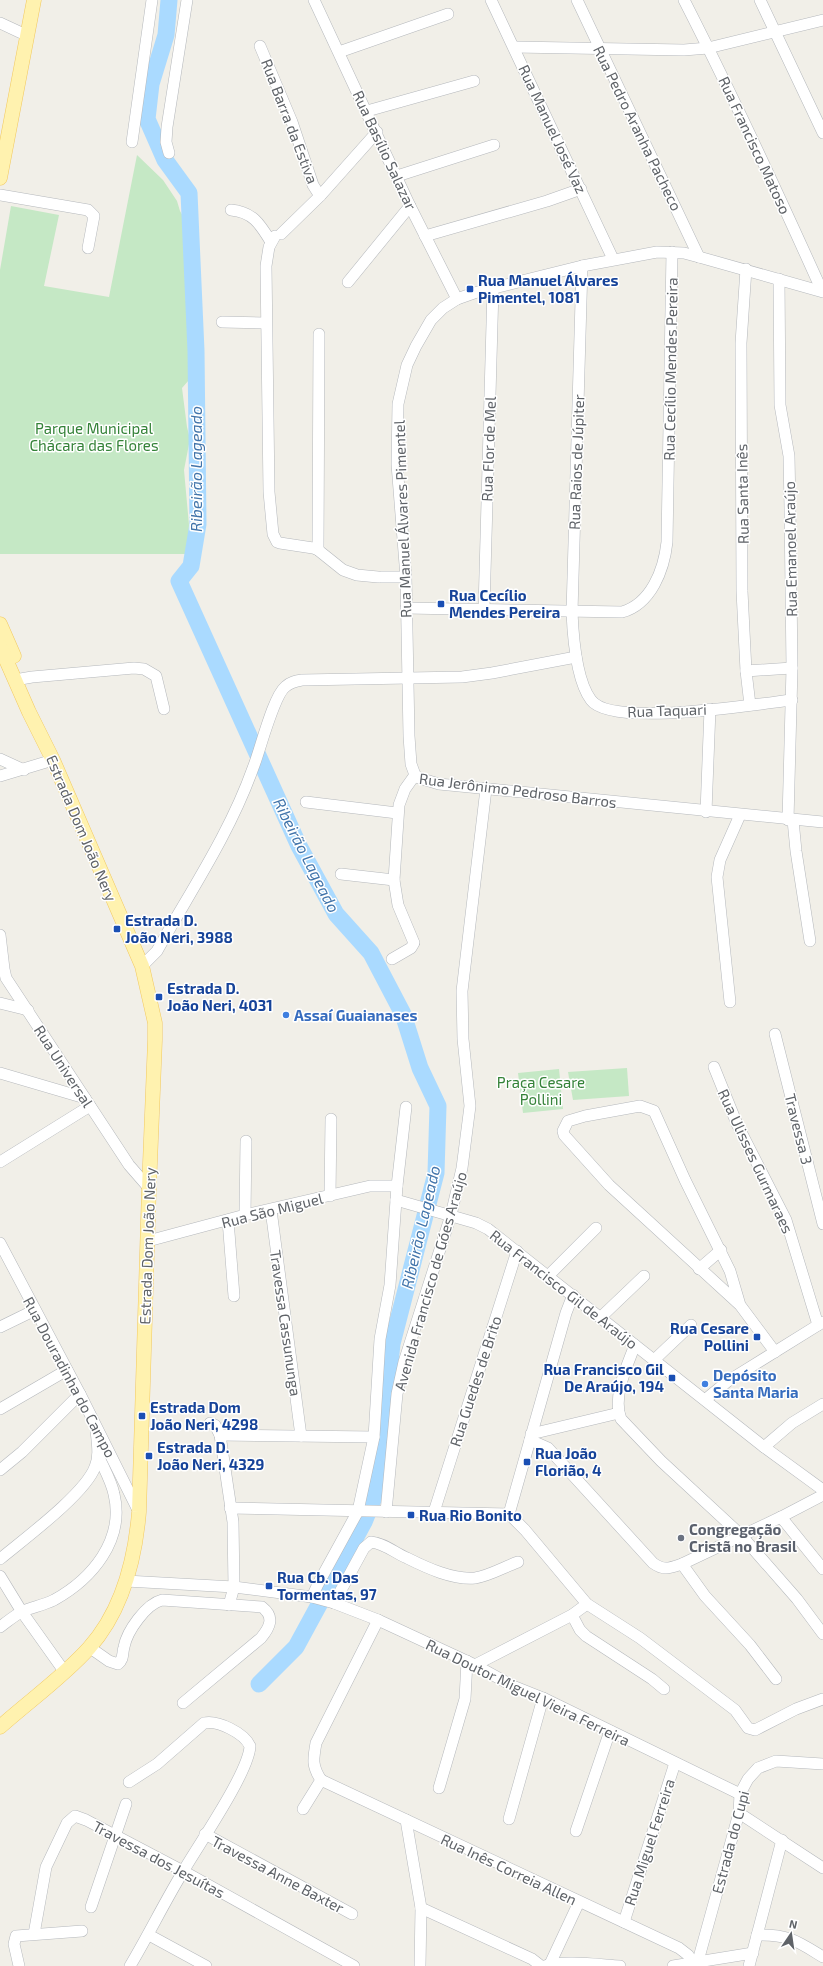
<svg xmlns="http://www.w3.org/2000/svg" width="823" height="1966" font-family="'Exo 2',sans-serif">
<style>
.green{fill:#c5e8c5}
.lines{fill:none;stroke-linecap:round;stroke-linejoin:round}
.river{stroke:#aadaff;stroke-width:17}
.minor-casing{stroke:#b5b8bc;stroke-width:12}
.major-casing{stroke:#f2c960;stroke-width:15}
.minor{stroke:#fff;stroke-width:11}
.major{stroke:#fff2af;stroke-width:14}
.transit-dot{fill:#1a4fb4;stroke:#fff;stroke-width:1.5}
.shop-dot{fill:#3f7fe0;stroke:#fff;stroke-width:1.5}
.worship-dot{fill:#6b7280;stroke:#fff;stroke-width:1.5}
.labels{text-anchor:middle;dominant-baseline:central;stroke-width:3;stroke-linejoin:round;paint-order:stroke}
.street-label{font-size:15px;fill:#5f6368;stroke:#fff}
.transit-label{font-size:15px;font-weight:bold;fill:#164399;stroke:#fff;text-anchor:start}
.park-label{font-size:15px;fill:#348238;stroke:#fff}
.shop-label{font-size:15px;font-weight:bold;fill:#366cbe;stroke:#fff;text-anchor:start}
.worship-label{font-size:15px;font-weight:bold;fill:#5b616d;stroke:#fff;text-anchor:start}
.water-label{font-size:16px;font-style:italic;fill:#4174aa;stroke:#fff}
</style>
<rect width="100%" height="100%" fill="#f1efe8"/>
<g class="green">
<polygon points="137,155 163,180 177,201 180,211 185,220 188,245 186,294 188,330 195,348 192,364 195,373 182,388 187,427 190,439 184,470 189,525 187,554 0,554 0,270 11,206 59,215 44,286 109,297"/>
<polygon points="627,1068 629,1096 573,1100 568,1072"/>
<polygon points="559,1069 563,1109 523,1113 518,1073"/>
</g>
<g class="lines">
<polyline class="river" points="169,0 166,35 151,84 147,119 165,160 189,193 196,351 198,524 191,566 179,581 299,846 336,914 371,953 403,1014 420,1068 438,1106 436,1173 392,1344 376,1492 364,1522 296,1647 259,1684"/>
<g class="minor-casing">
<g id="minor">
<polyline points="314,0 410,206 457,299"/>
<polyline points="491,0 613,259"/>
<polyline points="577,0 699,257"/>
<path d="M684 0C733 96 778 193 822 291"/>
<polyline points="760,0 823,133"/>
<polyline points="0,23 28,36"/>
<polyline points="260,46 292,122 313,185 320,196"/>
<polyline points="514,47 684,50 708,48 823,20"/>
<polyline points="339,52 448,14"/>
<polyline points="367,111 474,81"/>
<polyline points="132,142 152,0"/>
<polyline points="169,153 166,142 167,127 187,0"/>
<polyline points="397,176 494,145"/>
<polyline points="0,195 88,210 94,216 88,248"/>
<path d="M231 210C253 212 260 224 271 242"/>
<polyline points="281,234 320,196 377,132"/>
<polyline points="275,236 269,247 266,266 269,492 273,534 277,542 280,543 313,548 318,550 343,570 357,575 378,577"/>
<polyline points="425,236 547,201 581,189"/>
<path d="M582 266 572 612C573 636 576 680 591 700 611 728 757 704 792 700"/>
<polyline points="746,269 741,343 742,591 746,671 792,668"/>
<polyline points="779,279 780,405 789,456 790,508 792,668 788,820"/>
<polyline points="348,282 410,206"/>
<polyline points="823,292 699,257 684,253 657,252 582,266 474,293 457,299 443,308 431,320 416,346 407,365 398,404 397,464 406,577 409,736 411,764 415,775 419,778 439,784 823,822"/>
<polyline points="222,322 265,323"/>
<polyline points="318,550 319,334"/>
<polyline points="381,577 406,577"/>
<path d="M406 608 622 612C651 604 664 570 667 542L672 252"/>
<polyline points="484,609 493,288"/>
<polyline points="746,671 750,705"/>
<polyline points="15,680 32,677 134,668 144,669 156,676 164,709"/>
<polyline points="0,759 24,770"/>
<polyline points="0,776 53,760"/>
<polyline points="306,802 397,813"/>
<polyline points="706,812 710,709"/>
<polyline points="793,820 796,851 810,941"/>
<polyline points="341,874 394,880"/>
<polyline points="0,935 4,969 6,978 129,1165 149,1188"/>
<polyline points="392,959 411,948 414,943 398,905 394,880 399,805 405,789 415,775"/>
<path d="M142 966 157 951C190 892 230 833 253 768 260 751 273 697 285 687 290 682 296 681 302 680L462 677 492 673 576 657"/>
<polyline points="730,1002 717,877 720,860 740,815"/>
<polyline points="0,1003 28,1010"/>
<polyline points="775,1034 823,1224"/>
<polyline points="714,1067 737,1124 786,1220 818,1325"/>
<polyline points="0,1073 85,1098"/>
<polyline points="0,1162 90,1106"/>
<polyline points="330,1196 331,1119"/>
<polyline points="396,1200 476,1223 488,1229 764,1447 823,1490"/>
<polyline points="271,1210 301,1436"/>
<polyline points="245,1215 246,1141"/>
<polyline points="228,1220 234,1296"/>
<polyline points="148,1241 245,1215 370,1186 397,1186"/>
<polyline points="0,1243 80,1394 139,1512"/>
<polyline points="699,1269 721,1250"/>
<polyline points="548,1276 596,1228"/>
<polyline points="740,1305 730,1271 685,1180 654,1111 640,1106 585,1116 568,1121 563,1131 564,1135 609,1185 740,1305 775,1352"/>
<polyline points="601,1317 644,1276"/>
<polyline points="0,1327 35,1310"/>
<path d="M635 1345C627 1366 612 1397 621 1419L661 1461 741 1535 797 1599 823 1634"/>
<polyline points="654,1360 691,1325"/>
<polyline points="706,1399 728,1381 823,1322"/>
<polyline points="0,1409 67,1370"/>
<polyline points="210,1423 215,1425 220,1435 374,1437"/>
<polyline points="531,1434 619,1413"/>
<polyline points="220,1435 233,1522 234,1587 229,1605"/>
<path d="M530 1440 548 1448 653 1563C664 1571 670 1568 682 1564L781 1517 823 1495"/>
<polyline points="764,1447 792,1423 823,1404"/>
<polyline points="0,1470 22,1452 80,1394"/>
<polyline points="230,1508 509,1514 525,1530 587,1604 640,1638 735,1710 748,1728 755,1730 796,1709 823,1699"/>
<polyline points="386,1512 397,1394 404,1362 451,1215 462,1168 470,1106 463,1039 462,991 486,789"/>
<polyline points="434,1512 517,1251"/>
<polyline points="509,1514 566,1313 573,1295"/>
<polyline points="781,1517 823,1569"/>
<path d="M0 1559C24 1539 85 1494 95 1467 100 1456 97 1442 96 1430"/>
<polyline points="682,1564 705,1596 750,1645 776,1679"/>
<polyline points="0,1576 22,1612 64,1671"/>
<polyline points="126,1581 234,1587 312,1597 334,1603 378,1620 475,1665 513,1686 543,1698 740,1794"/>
<polyline points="312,1597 318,1584 358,1511 374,1437 380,1339 390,1285 397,1186 406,1107"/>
<path d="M334 1603 364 1548 371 1542C384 1543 395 1553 407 1558 427 1568 453 1580 475 1578 489 1576 504 1567 518 1562"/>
<polyline points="572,1615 580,1630 586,1636 652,1679 664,1689"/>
<path d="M0 1627C7 1622 15 1615 23 1611 33 1607 44 1605 54 1600 92 1579 125 1540 114 1494 111 1480 103 1467 98 1455"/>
<path d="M89 1647 109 1661 118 1664C124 1659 122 1654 124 1647 127 1631 146 1604 162 1600L262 1607C275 1617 270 1627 261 1638L183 1703"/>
<polyline points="475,1665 572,1615 587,1604"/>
<polyline points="321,1780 679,1948 688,1955 693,1962"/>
<path d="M129 1782 157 1764 204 1723C218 1720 244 1733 250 1746 249 1772 199 1844 184 1870 165 1901 149 1934 130 1966"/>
<polyline points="439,1788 465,1699 467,1661"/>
<path d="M303 1809 321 1780C312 1766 313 1760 316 1743L378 1620"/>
<polyline points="739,1813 823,1868"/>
<polyline points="509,1819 543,1698"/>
<polyline points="406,1820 421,1908 420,1966"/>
<polyline points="576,1831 610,1731"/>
<polyline points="205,1834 352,1914"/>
<polyline points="91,1907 126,1804"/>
<polyline points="421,1908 532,1959 541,1966"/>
<polyline points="624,1922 675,1763"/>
<polyline points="34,1934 46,1867 67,1823 75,1816 86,1820 183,1871 354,1966"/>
<polyline points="149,1935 206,1966"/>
<path d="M757 1935C788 1934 797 1941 823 1957"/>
<polyline points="698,1961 739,1813 740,1794 748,1779 758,1768 776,1761 823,1764"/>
<polyline points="550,1964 579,1902"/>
<polyline points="19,1966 14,1944 16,1936 82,1931"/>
<path d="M545 1966C562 1960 601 1965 620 1966"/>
<polyline points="673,1966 753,1953"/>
<polyline points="749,1966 782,1840"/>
</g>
</g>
<g class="major-casing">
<g id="major">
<polyline points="0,178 34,0"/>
<polyline points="0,624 14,656"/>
<path d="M0 646 29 712 53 760 142 966 155 1023V1040L149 1188 139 1512C135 1560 122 1611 89 1648 63 1677 29 1701 0 1727"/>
</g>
</g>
<use href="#minor" class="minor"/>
<use href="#major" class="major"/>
</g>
<g class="transit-dot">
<rect x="466" y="285" width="8" height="8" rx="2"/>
<rect x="437" y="600" width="8" height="8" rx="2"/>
<rect x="113" y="925" width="8" height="8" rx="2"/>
<rect x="155" y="993" width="8" height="8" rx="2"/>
<rect x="753" y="1333" width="8" height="8" rx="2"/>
<rect x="668" y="1374" width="8" height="8" rx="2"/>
<rect x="138" y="1412" width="8" height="8" rx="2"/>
<rect x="145" y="1452" width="8" height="8" rx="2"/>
<rect x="523" y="1458" width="8" height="8" rx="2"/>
<rect x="407" y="1511" width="8" height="8" rx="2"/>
<rect x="265" y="1582" width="8" height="8" rx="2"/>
</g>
<g class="shop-dot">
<circle cx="286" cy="1015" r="4"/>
<circle cx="705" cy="1384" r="4"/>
</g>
<circle class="worship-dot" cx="681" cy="1538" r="4"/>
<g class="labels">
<g class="street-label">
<text transform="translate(290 121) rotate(69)">Rua Barra da Estiva</text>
<text transform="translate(638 128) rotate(64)">Rua Pedro Aranha Pacheco</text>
<text transform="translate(553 129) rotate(65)">Rua Manuel José Vaz</text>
<text transform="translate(755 145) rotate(65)">Rua Francisco Matoso</text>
<text transform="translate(385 150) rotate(65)">Rua Basílio Salazar</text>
<text transform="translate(670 369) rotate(-89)">Rua Cecílio Mendes Pereira</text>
<text transform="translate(488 449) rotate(-88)">Rua Flor de Mel</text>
<text transform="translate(576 462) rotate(-88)">Rua Raios de Júpiter</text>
<text transform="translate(742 494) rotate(-91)">Rua Santa Inês</text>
<text transform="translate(402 519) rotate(-92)">Rua Manuel Álvares Pimentel</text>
<text transform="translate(790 549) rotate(-91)">Rua Emanoel Araújo</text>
<text transform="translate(667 710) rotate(-2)">Rua Taquari</text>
<text transform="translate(518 790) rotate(7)">Rua Jerônimo Pedroso Barros</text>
<text transform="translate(82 828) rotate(67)">Estrada Dom João Nery</text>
<text transform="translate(64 1066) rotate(57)">Rua Universal</text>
<text transform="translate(799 1129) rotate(76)">Travessa 3</text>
<text transform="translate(756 1161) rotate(65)">Rua Ulisses Gurmaraes</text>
<text transform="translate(272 1210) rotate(-14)">Rua São Miguel</text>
<text transform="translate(147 1246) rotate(-88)">Estrada Dom João Nery</text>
<text transform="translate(430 1281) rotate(-74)">Avenida Francisco de Góes Araújo</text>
<text transform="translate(564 1289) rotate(38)">Rua Francisco Gil de Araújo</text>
<text transform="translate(286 1323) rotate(82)">Travessa Cassununga</text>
<text transform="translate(70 1377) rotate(62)">Rua Douradinha do Campo</text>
<text transform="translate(475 1381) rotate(-72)">Rua Guedes de Brito</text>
<text transform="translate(528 1692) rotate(26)">Rua Doutor Miguel Vieira Ferreira</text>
<text transform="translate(649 1842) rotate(-72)">Rua Miguel Ferreira</text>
<text transform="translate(730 1842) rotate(-75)">Estrada do Cupi</text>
<text transform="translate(159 1859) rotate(28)">Travessa dos Jesuítas</text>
<text transform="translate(509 1869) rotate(25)">Rua Inês Correia Allen</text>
<text transform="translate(278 1874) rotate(28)">Travessa Anne Baxter</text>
</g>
<g class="transit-label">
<text x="478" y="280">Rua Manuel Álvares<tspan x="478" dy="17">Pimentel, 1081</tspan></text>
<text x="449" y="595">Rua Cecílio<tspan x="449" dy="17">Mendes Pereira</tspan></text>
<text x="125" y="920">Estrada D.<tspan x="125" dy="17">João Neri, 3988</tspan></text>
<text x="167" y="988">Estrada D.<tspan x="167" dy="17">João Neri, 4031</tspan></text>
<text x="749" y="1328" text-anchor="end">Rua Cesare<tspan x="749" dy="17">Pollini</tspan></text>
<text x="664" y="1369" text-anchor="end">Rua Francisco Gil<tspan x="664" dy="17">De Araújo, 194</tspan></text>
<text x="150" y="1407">Estrada Dom<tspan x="150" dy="17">João Neri, 4298</tspan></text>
<text x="157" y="1447">Estrada D.<tspan x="157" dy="17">João Neri, 4329</tspan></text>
<text x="535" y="1453">Rua João<tspan x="535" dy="17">Florião, 4</tspan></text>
<text x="419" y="1515">Rua Rio Bonito</text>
<text x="277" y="1577">Rua Cb. Das<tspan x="277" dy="17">Tormentas, 97</tspan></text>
</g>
<g class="park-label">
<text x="94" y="428">Parque Municipal<tspan x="94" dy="17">Chácara das Flores</tspan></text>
<text x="541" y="1082">Praça Cesare<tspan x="541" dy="17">Pollini</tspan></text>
</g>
<g class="shop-label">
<text x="294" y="1015">Assaí Guaianases</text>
<text x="713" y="1375">Depósito<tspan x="713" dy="17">Santa Maria</tspan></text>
</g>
<g class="worship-label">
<text x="689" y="1529">Congregação<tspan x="689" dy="17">Cristã no Brasil</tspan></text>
</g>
<g class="water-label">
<text transform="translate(195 469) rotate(-90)">Ribeirão Lageado</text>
<text transform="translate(307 855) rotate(63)">Ribeirão Lageado</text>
<text transform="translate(420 1227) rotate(-77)">Ribeirão Lageado</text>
</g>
</g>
<g transform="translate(791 1934) rotate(13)" stroke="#ffffff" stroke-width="3" paint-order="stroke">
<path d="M0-3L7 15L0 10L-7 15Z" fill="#5f6368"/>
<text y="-6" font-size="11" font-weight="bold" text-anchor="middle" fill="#5f6368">N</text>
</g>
</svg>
